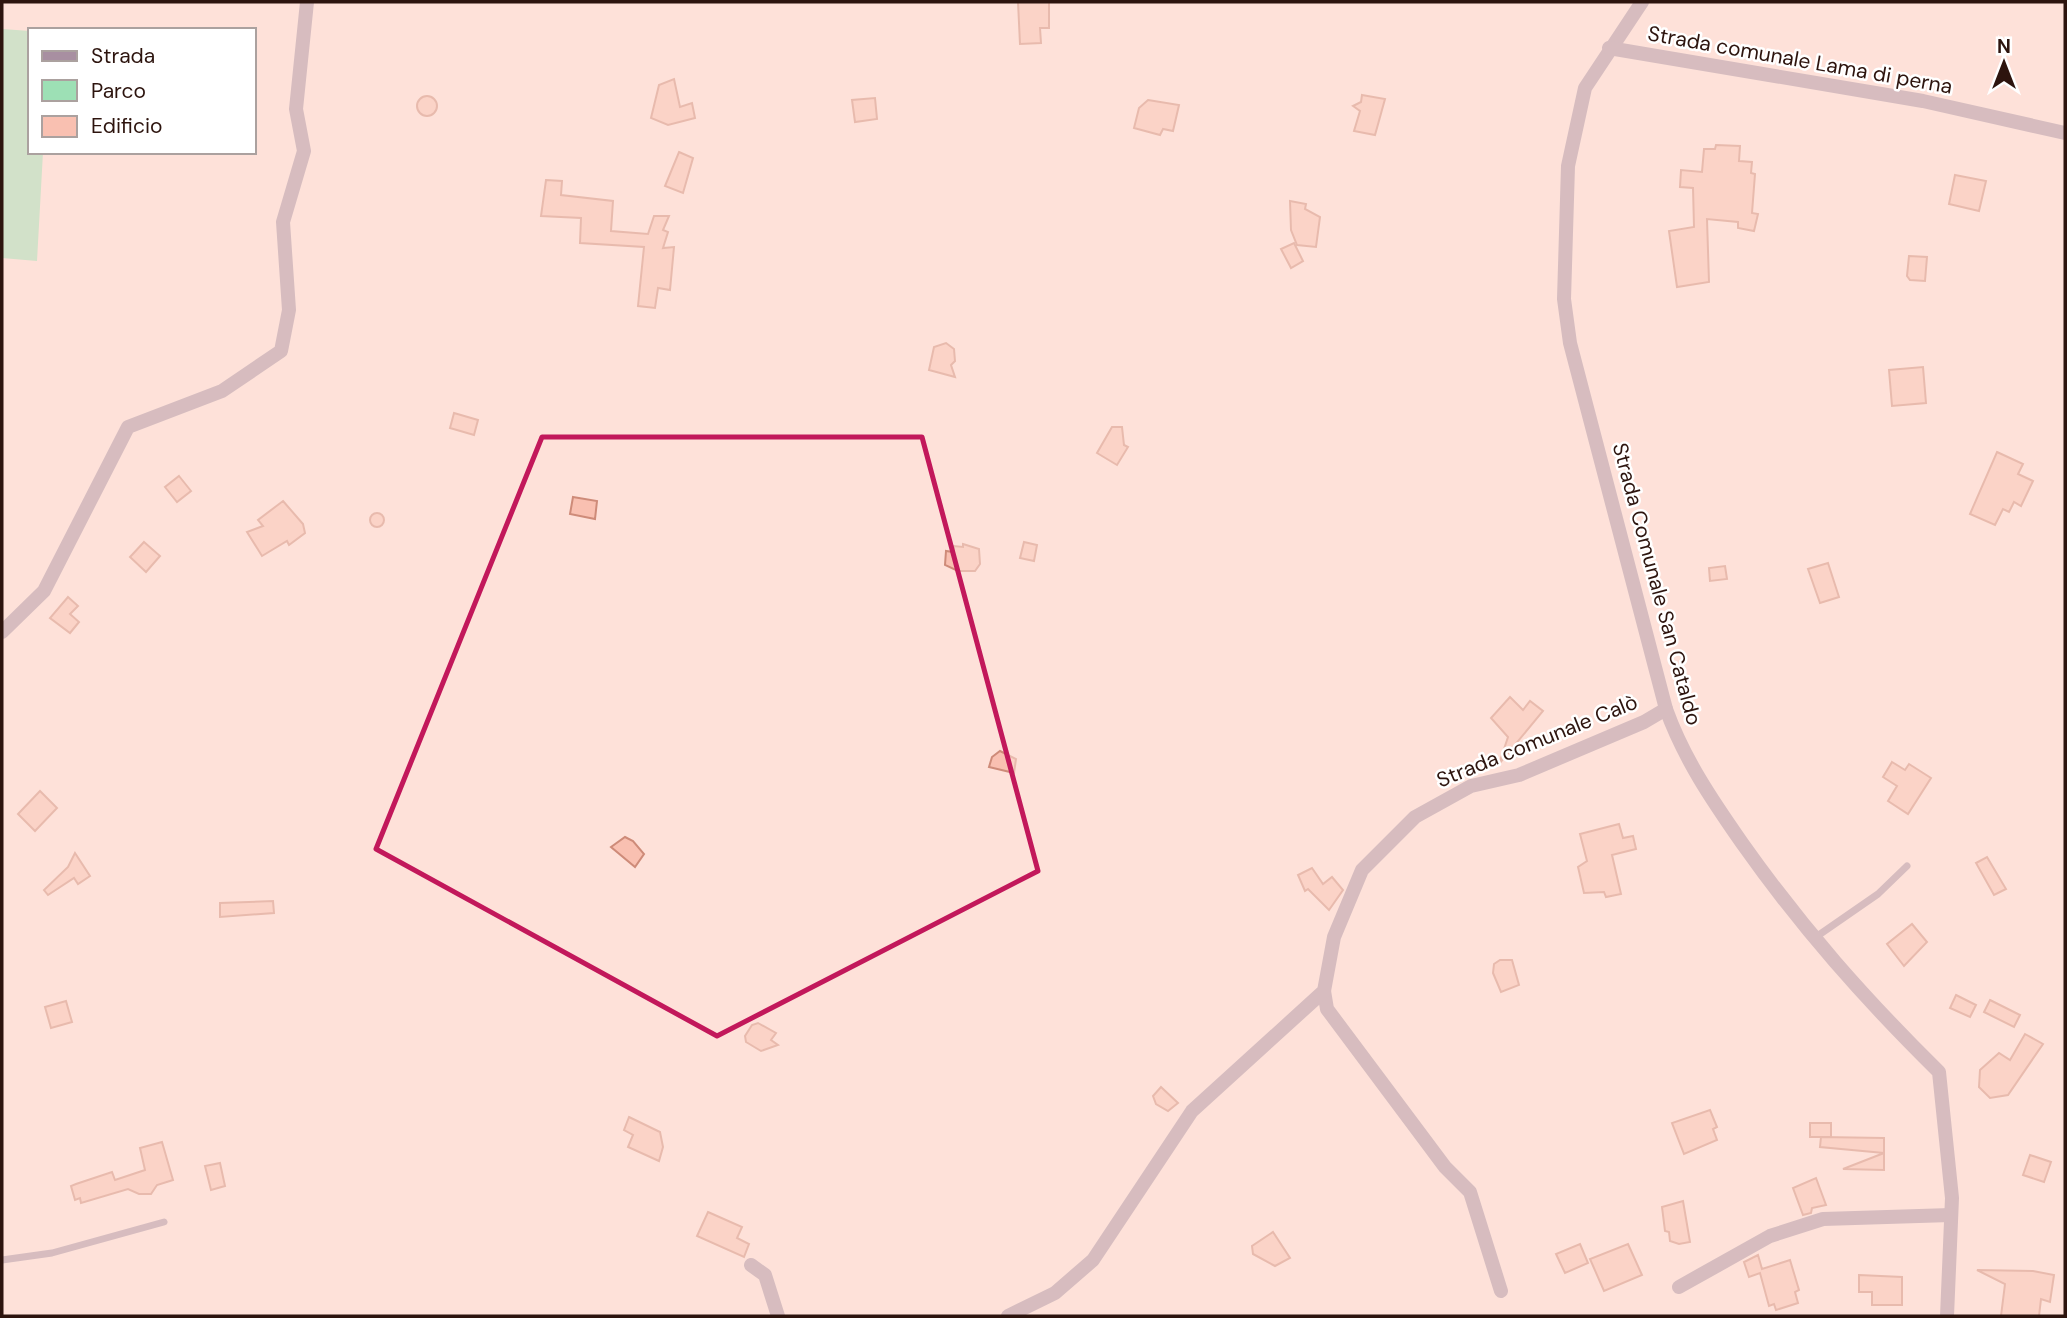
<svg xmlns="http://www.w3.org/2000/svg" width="2067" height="1318" font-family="'DM Sans',sans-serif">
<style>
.green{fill:#9de0b5}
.building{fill:#f9c0b1;stroke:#ce8b79;stroke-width:2}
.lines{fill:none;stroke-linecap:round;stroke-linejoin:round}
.lane{stroke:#a88fa1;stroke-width:7}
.street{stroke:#a88fa1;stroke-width:14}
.marked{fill:none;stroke:#c2185b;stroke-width:5;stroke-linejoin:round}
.labels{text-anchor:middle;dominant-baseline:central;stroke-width:5;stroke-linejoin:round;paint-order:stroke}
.street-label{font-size:21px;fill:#2d140e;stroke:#fff}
</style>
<rect width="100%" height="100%" fill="#fee1d9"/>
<polygon class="green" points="2,29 30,31 30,152 43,152 37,261 2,258"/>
<g class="building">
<polygon points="1018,2 1049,2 1049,28 1040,28 1041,43 1020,44"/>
<polygon points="674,79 680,107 692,103 695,118 668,125 651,118 659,85"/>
<polygon points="1362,95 1385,99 1375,135 1354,131 1360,111 1353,106 1361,102"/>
<circle cx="427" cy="106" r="10"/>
<polygon points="875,98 877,119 855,122 852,100"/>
<polygon points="1148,100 1179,105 1173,131 1163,129 1160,135 1134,128 1139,108"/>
<polygon points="1716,145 1740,146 1739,161 1752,162 1751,173 1755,174 1752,213 1758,214 1754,231 1738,228 1738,222 1707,219 1709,282 1677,287 1669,231 1694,227 1693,188 1680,187 1681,170 1702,172 1704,149 1715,149"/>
<polygon points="679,152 693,158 683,193 665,186"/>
<polygon points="1955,175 1986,181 1979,211 1949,204"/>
<polygon points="546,180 562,181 561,195 613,201 611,231 648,234 654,216 669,216 663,230 668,232 663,248 674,247 670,290 658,288 655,308 638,306 644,247 580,243 581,218 541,216"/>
<polygon points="1290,201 1306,204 1305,209 1320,217 1316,247 1297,245 1291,230"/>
<polygon points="1294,243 1303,261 1291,268 1281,249"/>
<polygon points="1909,256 1927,257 1925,281 1910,280 1907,276"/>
<polygon points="946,343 954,349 955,361 951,365 955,377 929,370 934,347"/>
<polygon points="1923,367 1926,403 1892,406 1889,370"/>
<polygon points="454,413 478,420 474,435 450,428"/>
<polygon points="1112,427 1122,427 1124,445 1128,447 1117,465 1097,453"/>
<polygon points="1997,452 2023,464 2018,474 2033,481 2021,506 2014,502 2009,512 2003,509 1995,525 1970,514"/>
<polygon points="179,476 191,491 177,502 165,487"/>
<polygon points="573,497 597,501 595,519 570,514"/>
<polygon points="283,501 303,524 305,533 289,545 287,541 262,556 247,532 263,526 258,520"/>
<circle cx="377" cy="520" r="7"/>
<polygon points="144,542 160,556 146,572 130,557"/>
<polygon points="1024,542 1037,545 1034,561 1020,558"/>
<polygon points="963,544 979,549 980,564 975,571 958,571 945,565 946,551 953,552 954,546 963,547"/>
<polygon points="1828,563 1839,597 1820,603 1808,569"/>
<polygon points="1725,566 1727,579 1710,581 1709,568"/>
<polygon points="68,597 78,606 70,614 79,622 70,633 50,618"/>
<polygon points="1510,697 1523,710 1530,701 1543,711 1499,764 1508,737 1491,718"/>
<polygon points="1000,751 1016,759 1014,773 989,767 992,757"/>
<polygon points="1892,762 1905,770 1909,764 1931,778 1908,814 1888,801 1897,786 1883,777"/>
<polygon points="40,791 57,808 35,831 18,814"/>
<polygon points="1619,824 1623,838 1633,836 1636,849 1612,855 1621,894 1606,897 1604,892 1584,893 1578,867 1587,861 1580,834"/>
<polygon points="625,837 633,841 644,854 635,867 611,847"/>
<polygon points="75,853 90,876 78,884 74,878 48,895 44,890 68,867"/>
<polygon points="1987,857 2006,889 1994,895 1976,863"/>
<polygon points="1312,868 1323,884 1332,877 1343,890 1329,910 1308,889 1305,891 1298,875"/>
<polygon points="273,901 274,913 220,917 220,903"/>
<polygon points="1912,924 1927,942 1904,966 1887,944"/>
<polygon points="1500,960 1512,960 1519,985 1501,992 1493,973 1494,964"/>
<polygon points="1956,995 1976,1005 1970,1017 1950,1008"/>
<polygon points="1990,1000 2020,1015 2014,1027 1984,1012"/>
<polygon points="66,1001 72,1022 51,1028 45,1007"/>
<polygon points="758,1023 776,1033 771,1040 778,1045 761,1051 746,1042 745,1036 752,1025"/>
<polygon points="2025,1034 2043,1044 2008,1095 1990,1098 1979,1087 1980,1070 1999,1053 2010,1060"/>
<polygon points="1161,1087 1178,1103 1168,1111 1156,1104 1153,1096"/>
<polygon points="1710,1110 1717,1127 1713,1129 1717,1140 1684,1154 1672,1123"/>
<polygon points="629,1117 660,1132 663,1147 659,1161 628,1147 633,1135 624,1130"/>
<rect x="1810" y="1123" width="21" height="14"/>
<polygon points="1821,1137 1884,1138 1884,1170 1843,1169 1884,1153 1820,1147"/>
<polygon points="162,1142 173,1180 157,1185 151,1194 139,1194 128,1189 81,1203 80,1198 75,1200 71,1186 76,1184 112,1172 115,1180 145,1170 140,1148"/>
<polygon points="2030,1155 2051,1162 2044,1182 2023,1175"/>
<polygon points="220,1163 225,1186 211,1190 205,1166"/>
<polygon points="1816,1178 1826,1205 1812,1208 1811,1213 1803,1215 1793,1188"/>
<polygon points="1683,1201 1690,1242 1679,1244 1670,1241 1669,1232 1665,1231 1662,1207"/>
<polygon points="708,1212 742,1227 737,1238 749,1244 744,1257 697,1236"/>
<polygon points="1273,1232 1290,1258 1275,1266 1253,1254 1252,1246"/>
<polygon points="1580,1244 1588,1263 1565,1273 1556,1254"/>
<polygon points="1628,1244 1642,1275 1604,1291 1590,1259"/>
<polygon points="1758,1255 1762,1269 1790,1260 1799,1290 1795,1292 1798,1303 1776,1310 1774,1304 1769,1306 1760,1273 1749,1277 1744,1262"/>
<polygon points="1977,1270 2033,1271 2054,1275 2050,1302 2041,1299 2039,1316 2001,1316 2005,1284"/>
<polygon points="1859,1275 1902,1277 1902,1305 1872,1305 1872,1292 1859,1292"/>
</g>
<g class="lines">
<g class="lane">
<polyline points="1813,939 1878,894 1907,866"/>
<polyline points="2,1260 52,1253 164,1222"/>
</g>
<g class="street">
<path d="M1642 2 1585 88 1568 166 1564 299 1570 343 1666 709C1684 759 1712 800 1742 843 1802 928 1865 999 1939 1072L1952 1198 1947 1316"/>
<polyline points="1609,48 1923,101 2065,133"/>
<polyline points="2,632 44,591 128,427 222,391 281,351 289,310 283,222 304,151 296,109 307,2"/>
<polyline points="1324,991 1327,1009 1445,1167 1470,1192 1501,1291"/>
<polyline points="751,1265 765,1275 778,1316"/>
<polyline points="1679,1287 1770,1236 1823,1219 1951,1215"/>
<polyline points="1008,1316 1055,1293 1093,1260 1192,1111 1324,991 1334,937 1362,870 1415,817 1471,786 1519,775 1644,722 1666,709"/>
</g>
</g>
<path d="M0 0H2067V1318H0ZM542 437H922L1038 871 717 1036 376 849Z" fill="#fee1d9" fill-opacity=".55" fill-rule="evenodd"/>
<path class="marked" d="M542 437H922L1038 871 717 1036 376 849Z"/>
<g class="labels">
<g class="street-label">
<text transform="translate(1800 60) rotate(10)">Strada comunale Lama di perna</text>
<text transform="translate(1657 584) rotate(75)">Strada Comunale San Cataldo</text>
<text transform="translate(1537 741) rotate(-22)">Strada comunale Calò</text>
</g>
</g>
<rect width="2067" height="1318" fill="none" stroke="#2d140e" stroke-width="7"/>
<rect x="28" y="28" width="228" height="126" fill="#ffffff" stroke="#aba19f" stroke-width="2"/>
<rect x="42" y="51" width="35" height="10" fill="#a88fa1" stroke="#aba19f" stroke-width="2"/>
<text x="91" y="63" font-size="21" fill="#2d140e">Strada</text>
<rect x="42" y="80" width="35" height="21" fill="#9de0b5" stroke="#aba19f" stroke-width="2"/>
<text x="91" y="98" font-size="21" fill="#2d140e">Parco</text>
<rect x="42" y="116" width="35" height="21" fill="#f9c0b1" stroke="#aba19f" stroke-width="2"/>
<text x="91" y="133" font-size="21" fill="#2d140e">Edificio</text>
<g transform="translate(2004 63)" stroke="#ffffff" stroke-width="5" paint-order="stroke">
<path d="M0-5L12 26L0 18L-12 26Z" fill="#2d140e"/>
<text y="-10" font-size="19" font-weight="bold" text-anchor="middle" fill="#2d140e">N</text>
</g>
</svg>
